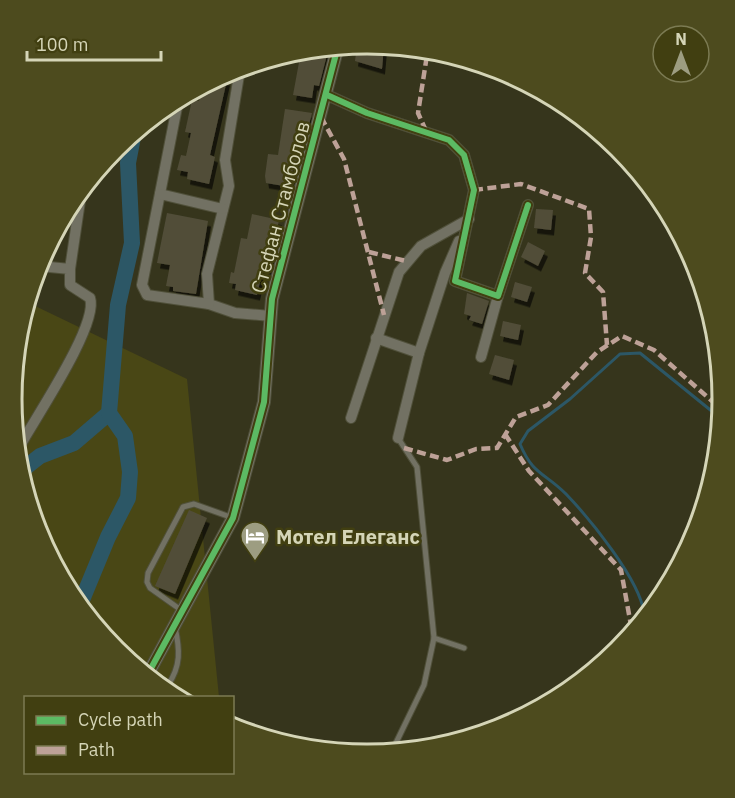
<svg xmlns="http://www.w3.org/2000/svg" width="735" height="798" font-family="'IBM Plex Sans',sans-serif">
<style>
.built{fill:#494715}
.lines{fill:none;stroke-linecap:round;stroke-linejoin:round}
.stream{stroke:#2c5766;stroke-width:3}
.river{stroke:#2c5766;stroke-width:16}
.building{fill:#514d39;filter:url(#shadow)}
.service-casing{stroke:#50503a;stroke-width:7}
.minor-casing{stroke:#50503a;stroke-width:12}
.tertiary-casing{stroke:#50503a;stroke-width:14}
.service{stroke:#727163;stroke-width:5}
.minor{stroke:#727163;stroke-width:10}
.tertiary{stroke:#727163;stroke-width:12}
.quiet{stroke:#bda197;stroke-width:4.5;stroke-dasharray:9 4.5;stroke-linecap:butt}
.cycleway-casing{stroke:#413f11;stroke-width:10}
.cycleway{stroke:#5cba63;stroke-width:6}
.labels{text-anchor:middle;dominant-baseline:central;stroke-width:5;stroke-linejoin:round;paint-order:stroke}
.street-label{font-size:20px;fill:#d5d5b7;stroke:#413f11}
.poi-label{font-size:20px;font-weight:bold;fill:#d5d5b7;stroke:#413f11;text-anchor:start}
.rim{fill:none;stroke:#d5d5b7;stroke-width:3}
</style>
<defs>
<filter id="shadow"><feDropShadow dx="3" dy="5.5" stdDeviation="0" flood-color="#0009"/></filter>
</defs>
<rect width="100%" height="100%" fill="#36351c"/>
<polygon class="built" points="31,304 187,379 219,697 187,697 116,650 39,535 12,399"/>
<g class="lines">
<path class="stream" d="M644 613C640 580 589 518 566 494 544 472 533 475 520 444L528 431 570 399 620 354 640 353 719 417"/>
<g class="river">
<polyline points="26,467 40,456 74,443 109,413"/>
<polyline points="82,600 108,537 128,498 130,472 125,436 109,413 118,305 132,243 128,163 133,137"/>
</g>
</g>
<g class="building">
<polygon points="368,44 384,47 382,69 355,61 357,46"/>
<polygon points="328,51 319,86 314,85 312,98 293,95 300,57"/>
<polygon points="219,79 227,80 210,155 215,157 209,184 187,179 188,172 177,170 181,155 186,156 191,133 185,132 192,100 199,101 201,91"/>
<polygon points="285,109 312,113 299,164 294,163 290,187 266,183 265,176 268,154 278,155"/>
<polygon points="536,209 553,210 551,230 534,228"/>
<polygon points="167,213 208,221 196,294 173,291 173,287 166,286 170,265 157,263"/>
<polygon points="252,214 279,220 269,269 263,268 257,295 235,290 236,284 229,283 231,272 234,273 241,238 247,239"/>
<polygon points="528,242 545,251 538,266 521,257"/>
<polygon points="515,282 532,287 527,302 511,297"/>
<polygon points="467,293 489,301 482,324 469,320 471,316 464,314"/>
<polygon points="503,321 521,325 518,340 500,336"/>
<polygon points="495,355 514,360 509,380 489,374"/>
<polygon points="189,510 207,518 175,594 155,586"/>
</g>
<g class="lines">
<g class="service-casing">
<g id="service">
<polyline points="398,438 417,467 434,638 464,648"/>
<polyline points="181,610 150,588 147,582 148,573 183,507 194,504 233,518"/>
<path d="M168 685C181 666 180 650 175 627"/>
<polyline points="393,749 424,685 434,638"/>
</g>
</g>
<g class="minor-casing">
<g id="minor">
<polyline points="240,69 225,160 229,186 207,274 209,304 235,313 271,316"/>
<polyline points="327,95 367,113 449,140 464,155 474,190 455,281 498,296 528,205"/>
<polyline points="177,107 142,285 147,295 209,304"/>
<polyline points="160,194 223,209"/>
<polyline points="70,269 80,201"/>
<polyline points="376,338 419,353 398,438"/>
<polyline points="419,353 445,273 459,241"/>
<polyline points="481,357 498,296"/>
<polyline points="351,418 399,272 421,246 469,219"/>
<path d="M21 444C36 417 99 324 90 298L70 285V269L39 266"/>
</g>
</g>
<g class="tertiary-casing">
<polyline id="tertiary" points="149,672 233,518 264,402 272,299 337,50"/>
</g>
<use href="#service" class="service"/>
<use href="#minor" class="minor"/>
<use href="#tertiary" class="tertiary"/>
<g class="quiet">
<polyline points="321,117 344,159 384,315"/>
<polyline points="426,131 418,113 427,55"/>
<polyline points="474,190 521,184 589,209 591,237 585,273 603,292 607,345"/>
<polyline points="369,252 406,261"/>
<polyline points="505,434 529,471 621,570 632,631"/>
<polyline points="404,448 447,460 476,449 497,448 516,417 548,405 597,352 622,336 654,350 721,409"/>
</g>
<g class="cycleway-casing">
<g id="cycleway">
<polyline points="327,95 367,113 449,140 464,155 474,190 455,281 498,296 528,205"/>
<polyline points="149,672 233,518 264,402 272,299 337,50"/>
</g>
</g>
<use href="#cycleway" class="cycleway"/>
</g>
<defs>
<g id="hotel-pin" transform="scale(1.5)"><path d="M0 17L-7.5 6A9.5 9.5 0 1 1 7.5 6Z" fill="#9d9d81" stroke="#413f11"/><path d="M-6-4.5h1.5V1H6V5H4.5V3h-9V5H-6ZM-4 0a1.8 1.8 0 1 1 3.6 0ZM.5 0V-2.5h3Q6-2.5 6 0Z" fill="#fff"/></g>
</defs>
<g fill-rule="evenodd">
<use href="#hotel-pin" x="255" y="536"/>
</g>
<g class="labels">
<g class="street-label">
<text transform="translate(280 207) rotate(-75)">Стефан Стамболов</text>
</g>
<g class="poi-label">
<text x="276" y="536">Мотел Елеганс</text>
</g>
</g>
<path d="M0 0H735V798H0ZM22 399a345 345 0 1 1 690 0a345 345 0 1 1-690 0Z" fill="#4d4b1e" fill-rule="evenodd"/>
<path class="rim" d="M22 399a345 345 0 1 1 690 0a345 345 0 1 1-690 0Z"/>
<rect x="24" y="696" width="210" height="78" fill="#413f11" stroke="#7c7b53" stroke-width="1.5"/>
<rect x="36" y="716" width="30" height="9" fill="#5cba63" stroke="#7c7b53" stroke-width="1.5"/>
<text x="78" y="726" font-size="18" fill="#d5d5b7">Cycle path</text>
<rect x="36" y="746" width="30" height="9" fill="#bda197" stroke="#7c7b53" stroke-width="1.5"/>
<text x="78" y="756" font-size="18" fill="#d5d5b7">Path</text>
<g transform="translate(681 54)"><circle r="28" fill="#413f11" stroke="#7c7b53" stroke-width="1.5"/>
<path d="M0-4.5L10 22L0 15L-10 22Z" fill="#9d9d81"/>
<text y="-9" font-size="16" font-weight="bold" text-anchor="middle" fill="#d5d5b7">N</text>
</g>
<path d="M27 51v9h134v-9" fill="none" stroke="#d5d5b7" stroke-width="3"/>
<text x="36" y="51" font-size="18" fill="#d5d5b7" stroke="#413f11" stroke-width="4.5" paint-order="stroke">100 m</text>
</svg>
